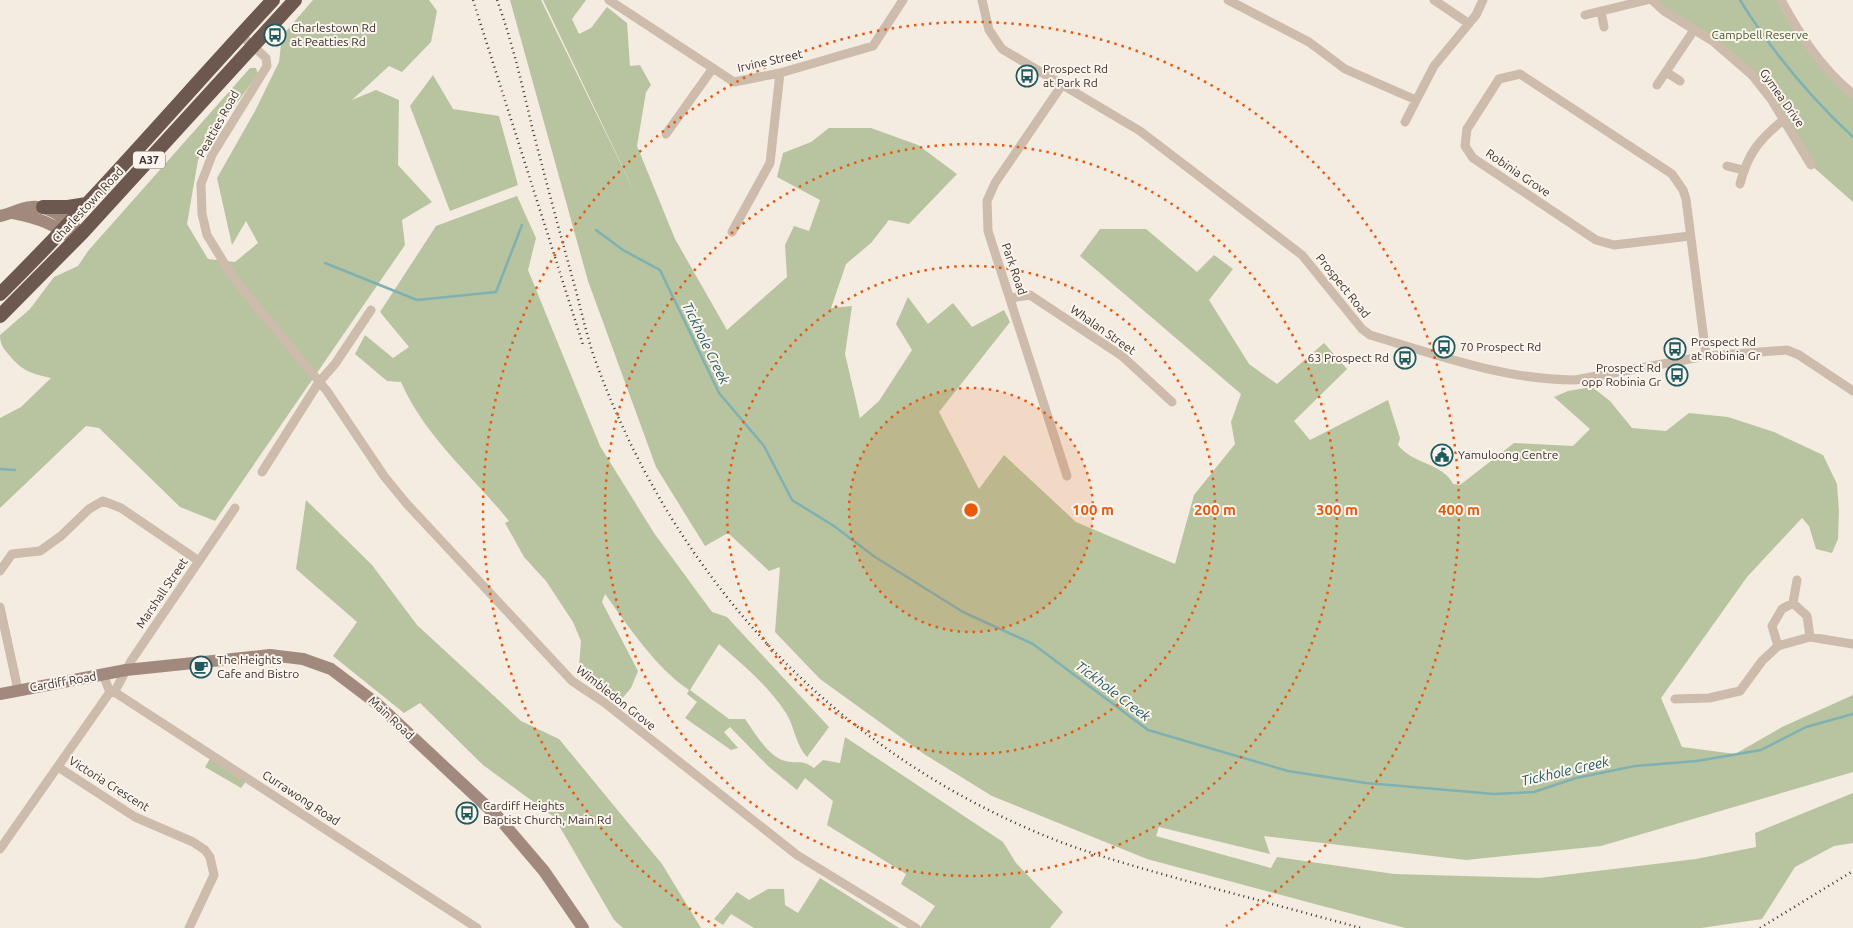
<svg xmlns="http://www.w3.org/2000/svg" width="1853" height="928" font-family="Ubuntu,sans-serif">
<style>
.green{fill:#b8c4a0}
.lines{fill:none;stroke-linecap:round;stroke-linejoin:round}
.stream{stroke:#7fb0b2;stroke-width:2.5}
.minor{stroke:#cdbbac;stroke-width:9}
.secondary{stroke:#a18a7d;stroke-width:12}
.trunk{stroke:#6c584f;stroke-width:14}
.rail{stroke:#3b302b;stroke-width:2.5;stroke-dasharray:1 4;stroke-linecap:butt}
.ring{fill:none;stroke:#e8590c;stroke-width:2.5;stroke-dasharray:2.5 5}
.labels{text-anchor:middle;stroke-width:4;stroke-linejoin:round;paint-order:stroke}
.shield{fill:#fbf5ee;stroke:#756b66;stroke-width:1}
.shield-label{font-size:11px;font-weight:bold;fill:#3b302b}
.poi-label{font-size:12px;fill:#3b302b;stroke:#fbf5ee;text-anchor:start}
.park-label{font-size:12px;fill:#4a5a2e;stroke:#fbf5ee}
.street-label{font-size:12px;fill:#3b302b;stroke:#fbf5ee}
.water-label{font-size:14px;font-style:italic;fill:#1f5a5e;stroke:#fbf5ee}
.centre{fill:#e8590c;stroke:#fbf5ee;stroke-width:2.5}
.ring-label{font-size:15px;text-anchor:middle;font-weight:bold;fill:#e8590c;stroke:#fbf5ee;stroke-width:4;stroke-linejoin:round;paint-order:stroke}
</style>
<rect width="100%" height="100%" fill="#f4ebe1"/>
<!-- green -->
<path class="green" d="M 313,0 L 429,0 L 437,11 L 431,42 L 402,72 L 389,66 L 352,100 L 376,90 L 399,100 L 398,165 L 432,202 L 402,220 L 405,245 L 215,521 L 180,507 L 99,428 L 86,426 L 0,508 L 0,418 L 21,407 L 51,378 C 33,374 22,371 10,356 C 4,349 0,345 0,335 L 30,309 L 54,277 L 78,266 L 88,251 L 250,68 L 256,68 L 258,74 L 210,140 L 198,160 L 187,224 L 208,259 L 235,262 L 258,243 L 246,221 L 232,245 L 217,178 L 255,111 L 279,62 L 282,36 Z
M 510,0 L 541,0 L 638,199 L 543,0 L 586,0 L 572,19 L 579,34 L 591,28 L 607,7 L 627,23 L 630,66 L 640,65 L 651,85 L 646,92 L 637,146 L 675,239 L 727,330 L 787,277 L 785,245 L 794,226 L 809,231 L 820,200 L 777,177 L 783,153 L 811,142 L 829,128 L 871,128 L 918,145 L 957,174 L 909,224 L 889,220 L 871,243 L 846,264 L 831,308 L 852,306 L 845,354 L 860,418 L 879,401 L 912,350 L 896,324 L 908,297 L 928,324 L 953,303 L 972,327 L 1004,310 L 1010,322 L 939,412 L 979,489 L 1004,455 L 1076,522 L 1175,564 L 1194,495 L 1235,444 L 1231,422 L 1241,394 L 1080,256 L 1100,229 L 1146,229 L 1197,272 L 1214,255 L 1233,269 L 1209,300 L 1249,364 L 1277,384 L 1324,343 L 1347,369 L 1294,421 L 1310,440 L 1388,400 L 1400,438 L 1398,445 C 1412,464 1443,463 1453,484 L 1460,485 L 1514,443 L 1573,446 L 1590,429 L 1554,397 L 1568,391 L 1592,387 L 1610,401 L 1632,428 L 1666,431 L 1689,413 L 1728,417 L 1774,432 L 1823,455 L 1837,484 L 1839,511 L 1838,539 L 1832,553 L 1816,549 L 1809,526 L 1802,518 L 1747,577 L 1661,698 L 1682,747 L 1735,754 L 1782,727 L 1853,695 L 1853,772 L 1601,846 L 1466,860 L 1264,836 L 1270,854 L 1159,827 L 1156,836 L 1271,868 L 1277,857 L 1394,874 L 1539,878 L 1696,859 L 1756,847 L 1755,833 L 1853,793 L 1853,843 L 1834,846 L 1795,867 L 1762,919 L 1701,928 L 1405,928 L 1147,859 L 992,796 L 924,754 L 820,679 L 775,632 L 780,567 L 769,571 L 728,533 L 705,546 L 656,467 L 588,281 Z
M 1652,0 L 1781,0 L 1801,36 L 1853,94 L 1853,202 L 1811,165 L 1752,75 Z
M 433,75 L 453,109 L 499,116 L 518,185 L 450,211 L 410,106 Z
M 517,196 L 536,238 L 528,270 L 600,446 L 654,533 L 712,612 L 727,617 L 829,727 L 807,757 C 795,744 795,727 786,713 C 768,685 743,665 719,644 L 690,690 L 729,719 L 745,719 C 754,732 769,757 785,761 C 799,764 801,759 814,768 L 823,760 L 840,763 L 845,737 L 1003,842 L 1016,863 L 1063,912 L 1050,928 L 920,928 L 935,906 L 901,884 L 906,874 L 827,825 L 833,801 L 805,778 L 797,790 L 768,766 L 730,727 L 724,732 L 738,748 L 731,750 L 685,718 L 697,702 L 687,694 L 689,690 C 655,667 629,627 605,594 L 602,602 L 638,671 L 631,688 L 620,701 L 579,666 L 581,641 L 573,622 L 546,581 L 524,557 L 505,523 L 509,521 C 472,475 425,437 401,382 L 387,381 L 355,354 L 365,335 L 393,358 L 409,347 L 380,312 L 436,226 Z
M 306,500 L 372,565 L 417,625 L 521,721 L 559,739 L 662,864 L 701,928 L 623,928 L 614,920 L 554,817 L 483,765 L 420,703 L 404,713 L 333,656 L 357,622 L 296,569 Z
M 211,757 L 247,780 L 241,788 L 205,767 Z
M 820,878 L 899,928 L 754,928 L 731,914 L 723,925 L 714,919 L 737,892 L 749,900 L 768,889 L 784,889 L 785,905 L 798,913 Z"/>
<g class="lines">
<!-- stream -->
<path class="stream" d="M 1740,0 C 1771,50 1810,97 1853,137
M 596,230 L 623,250 L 660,270 L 719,393 L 764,446 L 792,500 L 834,526 L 875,557 L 963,612 L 1033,644 L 1148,730 L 1288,771 L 1366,783 L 1494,794 L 1534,792 L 1576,778 L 1635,766 L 1697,761 L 1761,750 L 1806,727 L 1853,714
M 325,263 L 417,300 L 496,292 L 522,225
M 0,469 L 15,470"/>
<!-- minor -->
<path class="minor" d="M 609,0 L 734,82 L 780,73 L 873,46 L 903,0
M 982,0 L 989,30 L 1002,49 L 1140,131 L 1302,255 L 1362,329 L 1370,335 C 1437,355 1505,380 1575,380 L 1706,356 L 1787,350 L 1799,355 L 1853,391
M 1228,0 L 1309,42 L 1345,69 L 1416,100
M 1434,0 L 1468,23
M 1652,0 L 1664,11 L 1714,42 L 1752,75 L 1771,99 L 1811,165
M 1781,0 C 1800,35 1821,68 1853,94
M 1601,11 L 1604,27
M 1585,15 L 1647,0
M 241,35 L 266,58 L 267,66 L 212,155 L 201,184 L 202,214 L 207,235 L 234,279 L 327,391 L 384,476 L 406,503 L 572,681 L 605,703 L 797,855 L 916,928
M 1666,72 L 1680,81
M 1062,85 L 995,183 L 987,201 L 988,231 L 1067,476
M 1657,85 L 1694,30
M 1405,122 L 1434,66 L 1476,15 L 1483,0
M 666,134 L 713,68
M 1727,166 L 1743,170
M 1740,184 C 1748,153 1759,140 1783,120
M 732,232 L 770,163 L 780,73
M 1690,236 L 1614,245 L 1596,240 L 1473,158 L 1465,146 L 1467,129 L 1499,79 L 1520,74 L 1672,174 L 1683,190 L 1686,199 L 1706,356
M 1011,298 L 1030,295 L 1122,356 L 1172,402
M 262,472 L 319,382 L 335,364 L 371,310
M 0,571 L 12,554 L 40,551 L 61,536 L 89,509 L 103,501 L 121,508 L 199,561
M 1793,603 L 1797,580
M 0,607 L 18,690
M 1778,646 L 1772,626 L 1782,609 L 1793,603 L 1807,616 L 1810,637
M 103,675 L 110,692 L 116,693 L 477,928
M 1675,699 L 1709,698 L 1740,691 L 1762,661 L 1778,646 L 1810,637 L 1853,644
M 58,767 L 135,817 L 193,842 L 205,850 L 210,857 L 214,875 L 189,928
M 0,849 L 110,692 L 116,689 L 131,661 L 235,508"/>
<!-- secondary -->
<path class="secondary" d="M 13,213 C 39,218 55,224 75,241
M 0,216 C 10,214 21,208 31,207 C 50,204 68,222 82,234
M 0,694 L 126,670 L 270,655 L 303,659 L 331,669 L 376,703 L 498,817 L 544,871 L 583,928"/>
<!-- trunk -->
<path class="trunk" d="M 43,207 L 68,207 L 87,204
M 0,294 C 95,200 182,98 273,0
M 0,316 L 83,232 L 295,0"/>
<!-- rail -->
<path class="rail" d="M 473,0 L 583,345
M 497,0 C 512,41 522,84 532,127 C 546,181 560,234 575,287 C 581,310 586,332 593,354 C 670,570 824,742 1036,832 C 1087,854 1141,868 1194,883 C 1250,898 1306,913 1361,928
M 1760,928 L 1853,871"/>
</g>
<!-- distance rings -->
<circle cx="971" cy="510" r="122" fill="#e8590c" fill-opacity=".12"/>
<g class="ring">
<circle cx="971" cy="510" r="122"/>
<circle cx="971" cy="510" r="244"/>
<circle cx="971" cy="510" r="366"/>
<path d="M716 926A488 488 0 1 1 1226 926"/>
</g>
<!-- icons -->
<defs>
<g id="bus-ring" transform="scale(1.125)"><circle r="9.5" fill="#fbf5ee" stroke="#1f5a5e" stroke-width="1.5"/><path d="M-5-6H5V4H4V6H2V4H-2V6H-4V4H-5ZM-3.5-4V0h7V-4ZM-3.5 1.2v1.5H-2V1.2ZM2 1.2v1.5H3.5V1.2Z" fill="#1f5a5e"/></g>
<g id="civic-ring" transform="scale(1.125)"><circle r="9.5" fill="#fbf5ee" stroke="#1f5a5e" stroke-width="1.5"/><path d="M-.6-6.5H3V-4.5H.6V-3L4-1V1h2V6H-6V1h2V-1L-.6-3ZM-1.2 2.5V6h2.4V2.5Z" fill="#1f5a5e"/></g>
<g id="cafe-ring" transform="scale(1.125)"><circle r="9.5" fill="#fbf5ee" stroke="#1f5a5e" stroke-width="1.5"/><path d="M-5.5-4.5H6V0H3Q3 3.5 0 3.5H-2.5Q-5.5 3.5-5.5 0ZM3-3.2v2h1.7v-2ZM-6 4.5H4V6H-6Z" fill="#1f5a5e"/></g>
</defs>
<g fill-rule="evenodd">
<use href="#bus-ring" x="275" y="35"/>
<use href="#bus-ring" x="1027" y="76"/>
<use href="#bus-ring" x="1444" y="347"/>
<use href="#bus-ring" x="1675" y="349"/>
<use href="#bus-ring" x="1405" y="358"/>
<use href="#bus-ring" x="1677" y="375"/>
<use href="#civic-ring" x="1442" y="455"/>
<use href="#cafe-ring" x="201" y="667"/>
<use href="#bus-ring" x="467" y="813"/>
</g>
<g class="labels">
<!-- shield labels -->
<rect class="shield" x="133" y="151.5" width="32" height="17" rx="4"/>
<g class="shield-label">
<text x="149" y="164">A37</text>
</g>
<!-- poi labels -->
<g class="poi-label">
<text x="291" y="32">Charlestown Rd<tspan x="291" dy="14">at Peatties Rd</tspan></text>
<text x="1043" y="73">Prospect Rd<tspan x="1043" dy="14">at Park Rd</tspan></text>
<text x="1691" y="346">Prospect Rd<tspan x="1691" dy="14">at Robinia Gr</tspan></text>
<text x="1460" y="351">70 Prospect Rd</text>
<text x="1389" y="362" text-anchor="end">63 Prospect Rd</text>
<text x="1661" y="372" text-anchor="end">Prospect Rd<tspan x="1661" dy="14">opp Robinia Gr</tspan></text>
<text x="1458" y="459">Yamuloong Centre</text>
<text x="217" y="664">The Heights<tspan x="217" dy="14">Cafe and Bistro</tspan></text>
<text x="483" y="810">Cardiff Heights<tspan x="483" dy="14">Baptist Church, Main Rd</tspan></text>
</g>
<!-- park labels -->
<g class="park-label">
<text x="1760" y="39">Campbell Reserve</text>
</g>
<!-- street labels -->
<g class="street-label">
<text transform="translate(770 61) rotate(-13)" y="4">Irvine Street</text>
<text transform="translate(1782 98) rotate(55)" y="4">Gymea Drive</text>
<text transform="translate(218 124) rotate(-61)" y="4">Peatties Road</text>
<text transform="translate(1518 173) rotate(34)" y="4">Robinia Grove</text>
<text transform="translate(88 205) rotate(-47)" y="4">Charlestown Road</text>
<text transform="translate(1014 269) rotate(71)" y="4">Park Road</text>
<text transform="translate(1343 286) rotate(51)" y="4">Prospect Road</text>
<text transform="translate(1103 330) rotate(35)" y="4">Whalan Street</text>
<text transform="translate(162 593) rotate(-56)" y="4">Marshall Street</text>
<text transform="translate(63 682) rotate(-10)" y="4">Cardiff Road</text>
<text transform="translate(616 698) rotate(38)" y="4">Wimbledon Grove</text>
<text transform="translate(391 718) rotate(43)" y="4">Main Road</text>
<text transform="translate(109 784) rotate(32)" y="4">Victoria Crescent</text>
<text transform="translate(301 798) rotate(33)" y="4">Currawong Road</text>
</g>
<!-- water labels -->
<g class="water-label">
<text transform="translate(706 343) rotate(64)" y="5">Tickhole Creek</text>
<text transform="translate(1113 691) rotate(37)" y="5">Tickhole Creek</text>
<text transform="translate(1565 771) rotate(-13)" y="5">Tickhole Creek</text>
</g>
</g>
<circle cx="971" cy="510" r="8" class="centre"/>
<g class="ring-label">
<text x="1093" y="515">100 m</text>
<text x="1215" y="515">200 m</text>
<text x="1337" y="515">300 m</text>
<text x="1459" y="515">400 m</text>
</g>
</svg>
